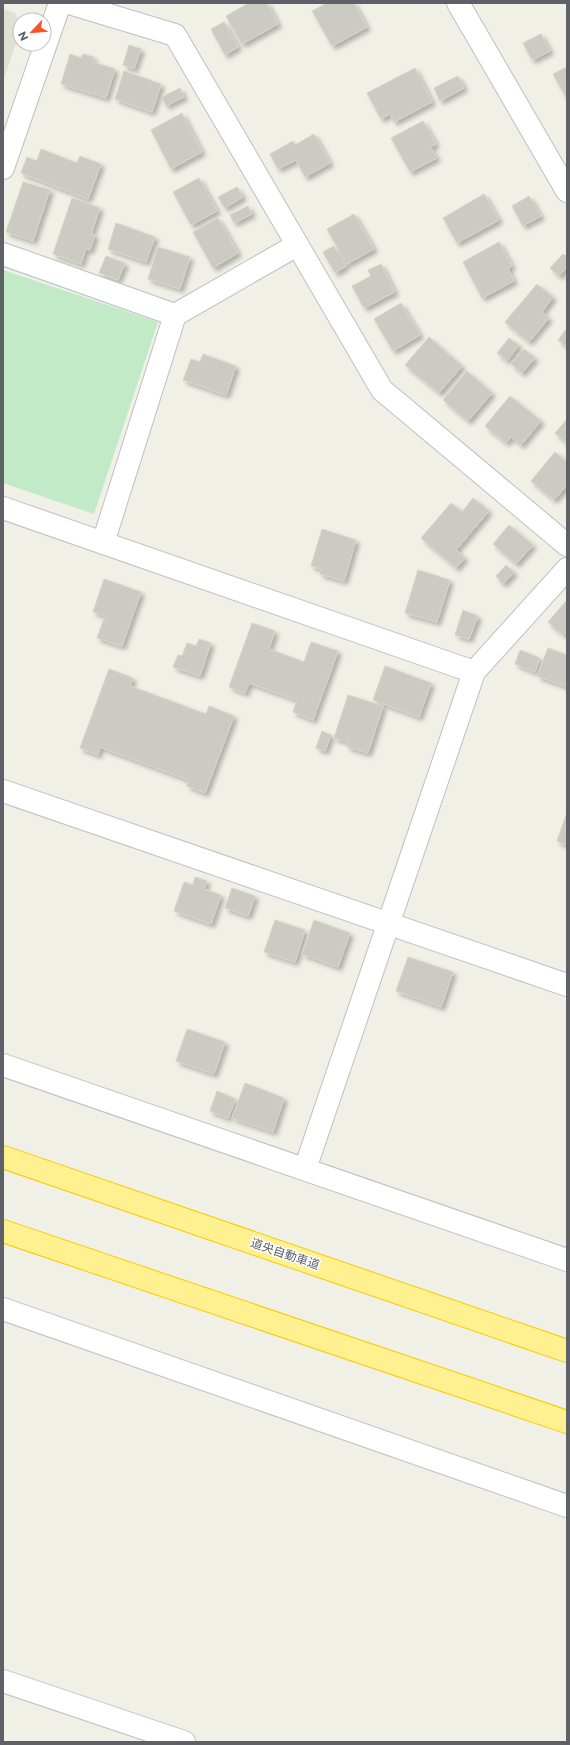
<svg xmlns="http://www.w3.org/2000/svg" width="570" height="1745" font-family="Montserrat,'Noto Sans JP',sans-serif">
<style>
.education{fill:#e1e0d5}
.green{fill:#c2eac7}
.building{fill:#cccbc3;stroke:#d7d3c4;filter:url(#shadow)}
.lines{fill:none;stroke-linecap:round;stroke-linejoin:round}
.minor-casing{stroke:#bebfc6;stroke-width:24}
.highway-casing{stroke:#f8ca00;stroke-width:24}
.minor{stroke:#fff;stroke-width:22}
.highway{stroke:#fff190;stroke-width:22}
.labels{text-anchor:middle;stroke-width:3;stroke-linejoin:round;paint-order:stroke}
.street-label{font-size:12px;fill:#5e6168;stroke:#fff}
</style>
<defs>
<filter id="shadow"><feDropShadow dx="3.5" dy="3.5" stdDeviation="2" flood-color="#0004"/></filter>
</defs>
<rect width="100%" height="100%" fill="#f1f0e7"/>
<!-- education -->
<path class="education" d="M 3,9 L 15,13 L 20,25 L 20,31 L 3,81 Z"/>
<!-- green -->
<path class="green" d="M 3,270 L 158,322 L 94,514 L 3,483 Z"/>
<!-- building -->
<path class="building" d="M 249,3 L 267,3 L 278,24 L 242,44 L 226,16 Z
M 327,3 L 354,3 L 367,27 L 332,46 L 312,11 Z
M 224,22 L 238,47 L 225,55 L 211,29 Z
M 541,34 L 550,51 L 532,60 L 523,43 Z
M 129,45 L 141,49 L 134,69 L 123,65 Z
M 70,54 L 81,58 L 83,54 L 94,57 L 93,62 L 115,69 L 106,98 L 61,84 Z
M 567,67 L 567,99 L 553,74 Z
M 415,68 L 432,102 L 394,122 L 390,114 L 381,119 L 367,93 Z
M 124,71 L 161,84 L 152,112 L 115,99 Z
M 458,76 L 464,88 L 440,101 L 434,88 Z
M 180,88 L 184,97 L 166,106 L 162,97 Z
M 182,113 L 202,152 L 171,169 L 151,130 Z
M 423,121 L 436,144 L 430,147 L 437,158 L 410,172 L 391,138 Z
M 314,134 L 330,163 L 305,177 L 296,160 L 278,169 L 270,154 L 293,141 L 295,145 Z
M 41,149 L 77,163 L 80,156 L 101,164 L 88,199 L 21,173 L 27,157 L 37,161 Z
M 199,178 L 217,211 L 191,225 L 173,192 Z
M 23,182 L 50,190 L 33,241 L 6,232 Z
M 237,187 L 243,197 L 225,208 L 218,197 Z
M 484,194 L 499,220 L 457,243 L 443,218 Z
M 529,196 L 541,216 L 523,226 L 512,206 Z
M 72,198 L 100,208 L 91,234 L 95,235 L 90,250 L 86,249 L 81,264 L 53,254 Z
M 248,206 L 252,214 L 234,223 L 230,215 Z
M 354,214 L 374,249 L 347,264 L 327,229 Z
M 218,218 L 238,253 L 213,268 L 193,232 Z
M 116,223 L 155,237 L 146,262 L 108,249 Z
M 499,242 L 512,266 L 508,269 L 514,281 L 482,298 L 463,262 Z
M 334,246 L 346,266 L 335,273 L 323,252 Z
M 158,247 L 190,257 L 180,289 L 148,279 Z
M 563,254 L 567,257 L 567,267 L 559,276 L 550,268 Z
M 106,256 L 125,263 L 118,280 L 99,273 Z
M 381,264 L 395,292 L 364,308 L 352,286 L 371,276 L 368,270 Z
M 537,284 L 553,297 L 542,312 L 549,318 L 529,342 L 505,322 Z
M 401,303 L 420,335 L 393,351 L 374,319 Z
M 567,328 L 567,347 L 558,340 Z
M 429,337 L 462,366 L 439,393 L 405,365 Z
M 509,338 L 519,345 L 507,361 L 497,353 Z
M 524,349 L 535,358 L 522,373 L 511,364 Z
M 203,354 L 236,366 L 226,395 L 183,380 L 191,359 L 200,362 Z
M 467,371 L 492,393 L 468,421 L 443,400 Z
M 510,396 L 541,421 L 521,445 L 511,437 L 506,443 L 485,426 Z
M 567,419 L 567,443 L 555,433 Z
M 555,452 L 567,462 L 567,485 L 554,500 L 531,481 Z
M 473,498 L 489,511 L 456,550 L 465,558 L 456,568 L 421,538 L 451,503 L 462,512 Z
M 509,525 L 533,545 L 516,564 L 493,544 Z
M 322,529 L 356,540 L 344,581 L 320,574 L 321,569 L 311,566 Z
M 506,565 L 514,573 L 503,584 L 496,576 Z
M 418,570 L 450,580 L 437,622 L 405,613 Z
M 104,579 L 141,592 L 122,646 L 97,638 L 105,616 L 93,612 Z
M 567,600 L 567,632 L 563,635 L 548,622 Z
M 463,610 L 478,616 L 469,639 L 455,635 Z
M 252,623 L 275,631 L 269,649 L 304,662 L 311,642 L 338,651 L 313,720 L 293,712 L 297,700 L 249,683 L 245,693 L 229,687 Z
M 199,639 L 211,643 L 200,676 L 173,667 L 178,655 L 182,656 L 187,643 L 196,646 Z
M 548,648 L 567,655 L 567,681 L 565,686 L 537,676 Z
M 520,650 L 540,658 L 535,672 L 515,664 Z
M 385,666 L 431,683 L 419,717 L 373,700 Z
M 109,669 L 133,678 L 130,686 L 206,714 L 209,706 L 234,716 L 205,793 L 187,786 L 189,780 L 100,747 L 98,755 L 80,748 Z
M 348,695 L 383,706 L 368,753 L 347,747 L 348,742 L 334,738 Z
M 322,731 L 331,735 L 325,751 L 316,748 Z
M 566,815 L 567,815 L 567,845 L 557,841 Z
M 195,877 L 207,881 L 204,889 L 221,895 L 211,924 L 174,911 L 184,882 L 193,885 Z
M 232,888 L 255,896 L 248,916 L 225,908 Z
M 275,920 L 305,930 L 295,962 L 264,952 Z
M 314,920 L 350,933 L 338,967 L 302,954 Z
M 408,957 L 453,972 L 441,1007 L 396,991 Z
M 187,1029 L 225,1042 L 214,1074 L 176,1061 Z
M 245,1083 L 284,1098 L 273,1132 L 232,1118 Z
M 217,1091 L 236,1099 L 228,1118 L 210,1111 Z"/>
<g class="lines">
<!-- minor casing -->
<g class="minor-casing">
<path id="minor" d="M 69,3 L 175,35 L 382,390 L 567,545
M 458,3 L 567,191
M 3,168 L 60,3
M 3,254 L 175,315 L 297,245
M 3,508 L 474,672
M 103,543 L 175,315
M 3,791 L 567,985
M 3,1065 L 567,1260
M 305,1169 L 474,672 L 567,569
M 3,1309 L 567,1506
M 3,1681 L 184,1742"/>
</g>
<!-- highway casing -->
<g class="highway-casing">
<path id="highway" d="M 3,1157 L 567,1351
M 3,1231 L 567,1422"/>
</g>
<!-- minor -->
<use href="#minor" class="minor"/>
<!-- highway -->
<use href="#highway" class="highway"/>
</g>
<g class="labels">
<!-- street labels -->
<g class="street-label">
<text transform="translate(285 1254) rotate(19)" y="4">道央自動車道</text>
</g>
</g>
<!-- border -->
<rect width="570" height="1745" fill="none" stroke="#5e6168" stroke-width="8"/>
<!-- north arrow -->
<g transform="translate(32 32) rotate(244)"><circle r="19" fill="#ffffff" stroke="#bfc0c3"/>
<path d="M0-3L7 15L0 10L-7 15Z" fill="#f65328"/>
<text y="-6" font-size="11" font-weight="bold" text-anchor="middle" fill="#5e6168">N</text>
</g>
</svg>
